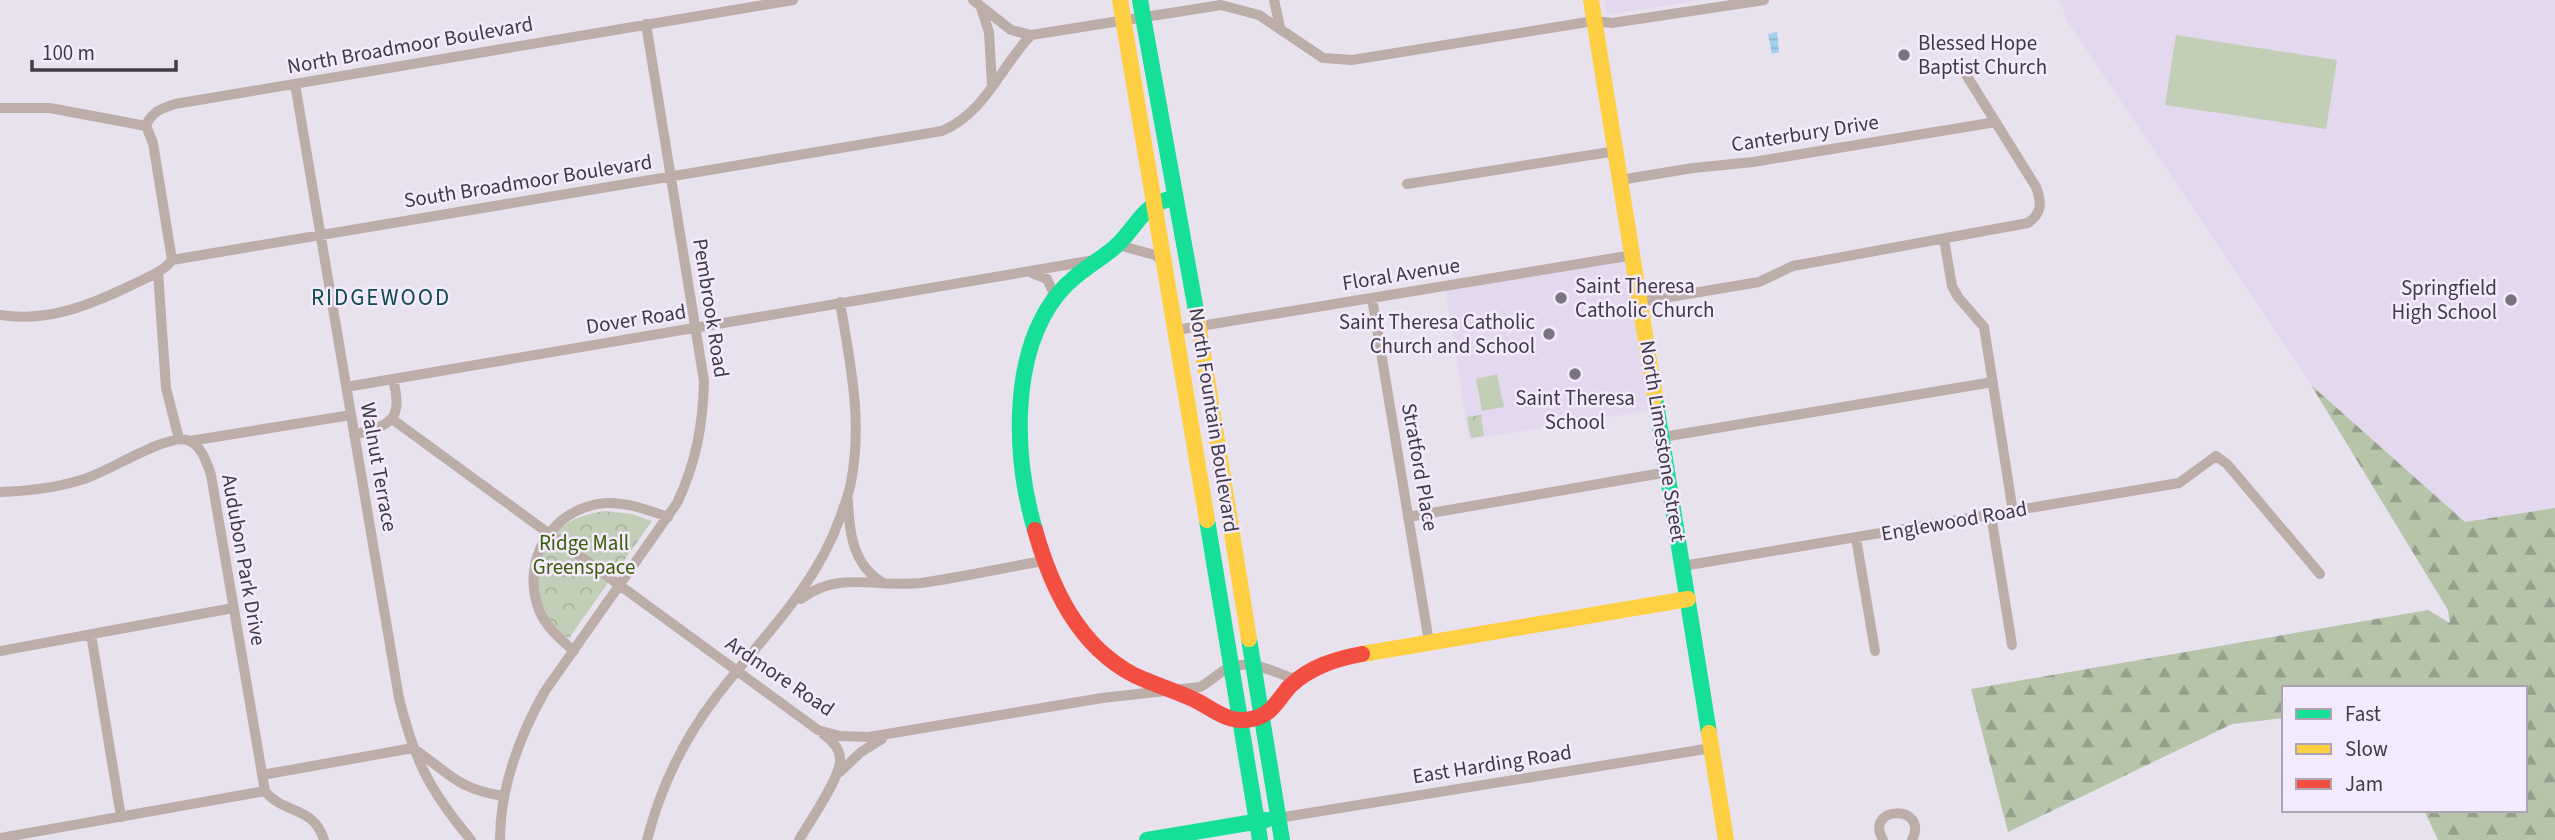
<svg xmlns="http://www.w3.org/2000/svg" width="2555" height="840" font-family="'Source Sans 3',sans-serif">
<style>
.built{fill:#e4d8ee}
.grass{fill:#c2cfb6}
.forest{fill:url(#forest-firs)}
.park{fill:url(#park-crowns)}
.water{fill:url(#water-rules)}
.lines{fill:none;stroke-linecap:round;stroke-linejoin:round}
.street{stroke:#bdada9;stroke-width:10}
.fast{stroke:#16e098;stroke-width:16}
.slow{stroke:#ffcf43;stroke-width:16}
.jam{stroke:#f24e42;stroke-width:16}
.poi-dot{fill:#7a747f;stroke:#f4eafd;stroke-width:2.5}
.labels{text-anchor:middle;stroke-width:5;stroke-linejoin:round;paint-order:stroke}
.poi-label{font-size:21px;fill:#3f3a43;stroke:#f4eafd;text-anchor:start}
.street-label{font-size:21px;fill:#3f3a43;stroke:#f4eafd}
.park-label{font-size:21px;fill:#3a5e04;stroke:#f4eafd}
.neighbourhood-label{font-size:23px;letter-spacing:2px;fill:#0e4d4a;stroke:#f4eafd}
</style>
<defs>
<pattern id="forest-firs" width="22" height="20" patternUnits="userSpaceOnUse" patternTransform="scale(1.75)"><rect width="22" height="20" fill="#b6c4aa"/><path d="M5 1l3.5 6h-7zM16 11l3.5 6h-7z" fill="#95a08c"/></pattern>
<pattern id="park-crowns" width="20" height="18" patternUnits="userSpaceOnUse" patternTransform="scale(1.75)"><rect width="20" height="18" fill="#c2cfb6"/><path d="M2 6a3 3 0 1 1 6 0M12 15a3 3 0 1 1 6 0" fill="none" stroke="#a8b29e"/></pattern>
<pattern id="water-rules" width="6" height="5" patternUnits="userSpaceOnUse" patternTransform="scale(1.75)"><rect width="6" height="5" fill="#a0d2ed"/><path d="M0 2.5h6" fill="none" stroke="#8bb5cc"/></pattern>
</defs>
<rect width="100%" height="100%" fill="#e8e1ee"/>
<!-- built -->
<path class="built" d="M 1604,0 L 1701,0 L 1607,15 Z
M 2059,0 L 2555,0 L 2555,508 L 2465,522 L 2311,385 L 2068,22 Z
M 1633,255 L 1658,409 L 1469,440 L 1445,286 Z"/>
<!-- grass -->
<path class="grass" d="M 2176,35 L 2337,60 L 2326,129 L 2165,105 Z
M 1497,374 L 1504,407 L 1482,411 L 1476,379 Z"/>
<!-- forest -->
<path class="forest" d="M 2311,385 L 2465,522 L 2555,508 L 2555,840 L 2438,840 L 2424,810 L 2525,810 L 2525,688 L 2284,688 L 2284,718 L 2232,724 L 2008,832 L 1971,689 L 2428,610 L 2450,623 L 2448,610 Z"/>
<!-- park -->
<path class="park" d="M 1481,415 L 1484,436 L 1471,438 L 1467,417 Z
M 604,511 L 632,514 L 652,521 L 569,638 C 531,620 528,555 559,529 C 572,518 588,514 604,511 Z"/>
<!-- water -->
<path class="water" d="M 1777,32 L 1779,52 L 1772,54 L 1768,34 Z"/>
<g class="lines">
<!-- street -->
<path class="street" d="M 973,0 L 1011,30 L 1031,35 L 1221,5 L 1259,15 L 1323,58 L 1352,60 L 1594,21 L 1612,23 L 1764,0
M 1274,0 L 1280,27
M 981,8 L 989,32 L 992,84
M 295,84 L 399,698 C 414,760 430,791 471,840
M 0,108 L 50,108 L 146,126
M 146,126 C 151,112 162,108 175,104 L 793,0
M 146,126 L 153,143 L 172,260
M 1620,180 L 1693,168 L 1753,162 L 1996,122
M 1407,184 L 1616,151
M 1944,239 L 1952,286 L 1958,297 L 1984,327 L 2013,512
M 1118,245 L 1155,255 L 1164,262
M 158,272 L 166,388 L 179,439
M 1032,273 L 1047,279 L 1053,292 L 1051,301
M 1372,298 L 1429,642
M 1640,302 L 1759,282 L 1793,266 L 2028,223 C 2042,213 2042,203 2036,187 L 1965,73
M 0,315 C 48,323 93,304 136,283 C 148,277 163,272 172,260 L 942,131 C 986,112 999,69 1031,35
M 1176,330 L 1633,255
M 346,387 L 1095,260
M 392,419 L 818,730 L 840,736 L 869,737 L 1102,698 L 1200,687 C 1210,682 1218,673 1228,668 C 1253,658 1274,673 1298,680
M 354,435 C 392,424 403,421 393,379
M 1663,437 L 1993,382
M 190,441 L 351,415
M 0,492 C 28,491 55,488 81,480 C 107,473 165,434 187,440 C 201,444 207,463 211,475 L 265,791 C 283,814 314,806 324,840
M 848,501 C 849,532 853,565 882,582
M 1991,515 L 2012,645
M 1408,517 L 1668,472
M 1856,538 L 1875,651
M 1683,566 L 2179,483 L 2216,456 L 2227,464 L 2320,574
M 801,599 C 838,570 878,588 921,583 C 962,577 1003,568 1043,561
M 91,634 L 121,817
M 0,651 L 233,608
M 574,651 C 560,639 546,627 539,610 C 520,560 552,508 605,503 C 627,502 648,510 668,517
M 840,772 L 861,752 L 882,739
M 262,775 L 413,748 C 448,772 458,790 504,796
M 1278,818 L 1712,748
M 0,838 L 265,791
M 500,840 C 500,787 519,737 545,691 L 677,503 C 696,463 703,425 704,381 L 646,24
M 647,840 C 660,789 684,739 716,697 C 762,637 814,590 840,518 C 844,506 849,494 851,482 C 863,421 850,362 840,302
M 799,840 C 809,823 840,778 840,761 C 841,749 833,741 823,734
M 1883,840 C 1863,805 1930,804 1912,840"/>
<!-- fast -->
<path class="fast" d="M 1140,0 L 1197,316
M 1655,397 L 1709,733
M 1207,520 L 1260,840
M 1035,530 C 1014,459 1009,355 1058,294 C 1074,274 1096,263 1115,247 C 1138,227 1141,203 1175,198
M 1249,639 L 1282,840
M 1147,840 L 1266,820"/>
<!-- slow -->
<path class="slow" d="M 1120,0 L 1207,520
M 1591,0 L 1655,397
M 1197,316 L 1249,639
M 1362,654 L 1688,599
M 1709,733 L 1726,840"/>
<!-- jam -->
<path class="jam" d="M 1035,530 C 1051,587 1078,646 1134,675 C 1153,684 1173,690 1193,699 C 1216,710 1229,726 1256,718 C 1273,713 1279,698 1290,686 C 1310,667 1335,659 1362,654"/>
</g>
<!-- markers -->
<g class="poi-dot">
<circle cx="1904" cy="55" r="7"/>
<circle cx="1561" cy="298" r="7"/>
<circle cx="2511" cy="300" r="7"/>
<circle cx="1549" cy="334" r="7"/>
<circle cx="1575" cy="374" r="7"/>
</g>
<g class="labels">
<!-- poi labels -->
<g class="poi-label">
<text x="1918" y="50">Blessed Hope<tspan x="1918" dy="24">Baptist Church</tspan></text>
<text x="1575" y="293">Saint Theresa<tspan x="1575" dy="24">Catholic Church</tspan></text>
<text x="2497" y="295" text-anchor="end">Springfield<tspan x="2497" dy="24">High School</tspan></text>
<text x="1535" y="329" text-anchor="end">Saint Theresa Catholic<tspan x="1535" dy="24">Church and School</tspan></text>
<text x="1575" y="405" text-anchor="middle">Saint Theresa<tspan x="1575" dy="24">School</tspan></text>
</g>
<!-- street labels -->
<g class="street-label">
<text transform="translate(410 45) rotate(-10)" y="7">North Broadmoor Boulevard</text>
<text transform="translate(1805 133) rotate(-9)" y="7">Canterbury Drive</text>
<text transform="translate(528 181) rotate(-9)" y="7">South Broadmoor Boulevard</text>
<text transform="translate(1401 274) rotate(-9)" y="7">Floral Avenue</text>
<text transform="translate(711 308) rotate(81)" y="7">Pembrook Road</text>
<text transform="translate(636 319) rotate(-9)" y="7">Dover Road</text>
<text transform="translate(1214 420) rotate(81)" y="7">North Fountain Boulevard</text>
<text transform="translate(1663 441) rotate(81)" y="7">North Limestone Street</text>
<text transform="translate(379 467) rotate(80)" y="7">Walnut Terrace</text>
<text transform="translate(1420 467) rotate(80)" y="7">Stratford Place</text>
<text transform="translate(1954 521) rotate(-10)" y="7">Englewood Road</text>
<text transform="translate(244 560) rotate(80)" y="7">Audubon Park Drive</text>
<text transform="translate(780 676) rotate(34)" y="7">Ardmore Road</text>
<text transform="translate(1492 764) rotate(-9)" y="7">East Harding Road</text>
</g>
<!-- park labels -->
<g class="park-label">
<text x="584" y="550">Ridge Mall<tspan x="584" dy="24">Greenspace</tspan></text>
</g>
<!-- neighbourhood labels -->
<g class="neighbourhood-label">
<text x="381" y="305">RIDGEWOOD</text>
</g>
</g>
<!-- legend -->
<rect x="2282" y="686" width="245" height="126" fill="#f4eafd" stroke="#aca4b3" stroke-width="2"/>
<rect x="2296" y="709" width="35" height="10" fill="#16e098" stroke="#aca4b3" stroke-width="2"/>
<text x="2345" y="721" font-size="21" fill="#3f3a43">Fast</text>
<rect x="2296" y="744" width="35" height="10" fill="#ffcf43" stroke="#aca4b3" stroke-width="2"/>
<text x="2345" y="756" font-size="21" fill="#3f3a43">Slow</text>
<rect x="2296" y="779" width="35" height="10" fill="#f24e42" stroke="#aca4b3" stroke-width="2"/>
<text x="2345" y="791" font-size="21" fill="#3f3a43">Jam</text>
<!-- scale -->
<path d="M32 60v10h144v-10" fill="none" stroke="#3f3a43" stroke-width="3.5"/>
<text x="42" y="60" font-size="21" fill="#3f3a43" stroke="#f4eafd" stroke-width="5" paint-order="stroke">100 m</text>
</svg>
